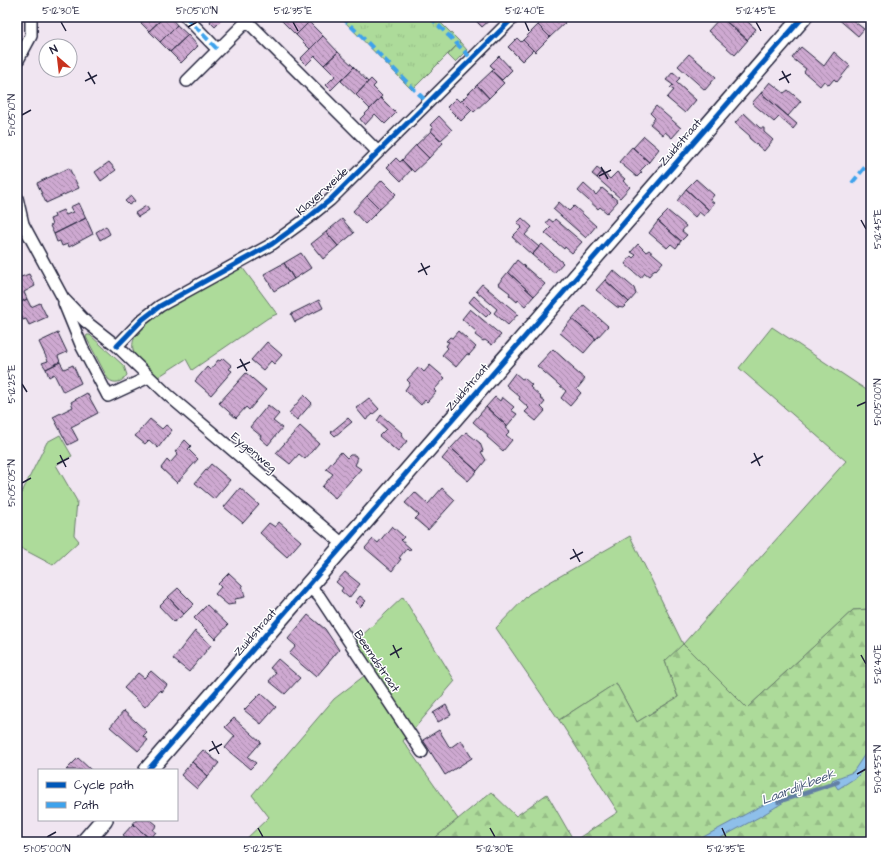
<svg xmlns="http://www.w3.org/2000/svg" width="888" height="859" font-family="'Architects Daughter',sans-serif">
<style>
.grass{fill:#addb9a;stroke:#687e6a}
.forest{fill:url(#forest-firs);stroke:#687e6a}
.park{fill:url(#park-tufts);stroke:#687e6a}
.water{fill:#8ebfea;stroke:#6380a4}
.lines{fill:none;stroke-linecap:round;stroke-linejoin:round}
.stream{stroke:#6380a4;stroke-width:4}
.building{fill:url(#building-back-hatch);stroke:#22223b}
.street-casing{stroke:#22223b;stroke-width:14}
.primary-casing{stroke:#22223b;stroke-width:20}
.street{stroke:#fff;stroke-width:11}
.primary{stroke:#fff;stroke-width:17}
.quiet{stroke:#3ea2ec;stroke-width:4;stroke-dasharray:8 4;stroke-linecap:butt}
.cycleway-casing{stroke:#fff;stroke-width:8}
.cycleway{stroke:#0057b8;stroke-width:5}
.ticks{fill:none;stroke:#22223b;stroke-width:1.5}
.labels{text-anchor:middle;stroke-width:3;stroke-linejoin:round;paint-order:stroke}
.street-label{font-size:12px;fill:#22223b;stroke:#fff}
.water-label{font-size:13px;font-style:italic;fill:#485978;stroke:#fff}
.neatline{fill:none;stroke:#22223b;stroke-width:1.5}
.ticks-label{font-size:10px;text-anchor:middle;fill:#22223b}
</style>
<defs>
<pattern id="forest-firs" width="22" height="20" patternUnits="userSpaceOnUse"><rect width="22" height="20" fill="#addb9a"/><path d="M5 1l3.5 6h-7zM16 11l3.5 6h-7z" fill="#95bc86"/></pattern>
<pattern id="park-tufts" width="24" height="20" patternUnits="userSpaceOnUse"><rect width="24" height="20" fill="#addb9a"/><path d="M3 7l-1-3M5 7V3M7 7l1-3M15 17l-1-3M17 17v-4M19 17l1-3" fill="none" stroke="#95bc86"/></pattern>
<pattern id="building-back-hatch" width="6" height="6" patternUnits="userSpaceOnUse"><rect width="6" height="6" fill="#cea9d1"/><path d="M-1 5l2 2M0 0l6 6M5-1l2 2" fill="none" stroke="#a789ab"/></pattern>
</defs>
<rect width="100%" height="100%" fill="#f0e5f1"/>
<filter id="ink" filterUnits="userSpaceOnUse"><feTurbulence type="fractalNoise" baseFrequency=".025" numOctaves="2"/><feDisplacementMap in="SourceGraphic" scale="8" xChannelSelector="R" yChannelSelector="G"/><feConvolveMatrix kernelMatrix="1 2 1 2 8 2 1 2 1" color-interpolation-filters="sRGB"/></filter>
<g filter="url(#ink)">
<!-- grass -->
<path class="grass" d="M 460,42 L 467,50 L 455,62 L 448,55 Z
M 242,267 L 277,314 L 268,318 L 192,370 L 186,359 L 158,377 C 151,371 135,359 133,350 C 132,345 133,340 136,335 C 152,310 214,282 242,267 Z
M 772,327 L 871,393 L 871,609 L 853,610 L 747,708 L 665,661 L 678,697 L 637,722 L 616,683 L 559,720 L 496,628 L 529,594 L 630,536 L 683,644 L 846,461 L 739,368 Z
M 87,335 L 90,335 L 124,366 L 127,375 C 122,382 115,385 108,379 L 86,337 Z
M 60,435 L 72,456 L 56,465 L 77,501 L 74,535 L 79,541 L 53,565 L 17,546 L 17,502 L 47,442 Z
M 403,597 L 455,681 L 413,730 L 354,643 Z
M 364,676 L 407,736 L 403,741 L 458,819 L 430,842 L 243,842 L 269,817 L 252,795 L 334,699 Z"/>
<!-- forest -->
<path class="forest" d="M 871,609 L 871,842 L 430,842 L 491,792 L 516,816 L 547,794 L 574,841 L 618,812 L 559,720 L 616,683 L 637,722 L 678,697 L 665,661 L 683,644 L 747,708 L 853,610 Z"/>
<!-- park -->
<path class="park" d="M 340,17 L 435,17 L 460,42 L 412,90 Z"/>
<!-- water -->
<path class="water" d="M 871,745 L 871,758 L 868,762 L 858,776 L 838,789 L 832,780 L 853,772 Z
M 778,798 L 784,802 L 761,816 L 713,842 L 694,842 L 757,808 Z"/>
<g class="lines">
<!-- stream -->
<path class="stream" d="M 778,802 L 838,782"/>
</g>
<!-- building -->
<path class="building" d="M 143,17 L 164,17 L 149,31 L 139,21 Z
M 164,17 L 170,17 L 177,25 L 160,42 L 149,31 Z
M 209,17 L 225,17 L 215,27 L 210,22 L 211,20 Z
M 284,17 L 304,17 L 309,22 L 296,35 L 281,20 Z
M 472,17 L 493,17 L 482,27 Z
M 546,17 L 559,17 L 565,23 L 550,37 L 538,25 Z
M 721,17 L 748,40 L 735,55 L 708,31 Z
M 725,17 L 742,17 L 756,29 L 747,40 L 723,19 Z
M 836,17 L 853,17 L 851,19 L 864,29 L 858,36 Z
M 309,22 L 323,36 L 310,49 L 296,35 Z
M 177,25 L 188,35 L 170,52 L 160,42 Z
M 538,25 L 550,37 L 535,52 L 523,40 Z
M 188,35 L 198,46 L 181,63 L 170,52 Z
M 323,36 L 338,52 L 324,65 L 315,56 L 306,65 L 300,59 Z
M 517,38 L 521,42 L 523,40 L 533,50 L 522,61 L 508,47 Z
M 801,47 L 824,66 L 834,52 L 850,66 L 837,82 L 834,79 L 829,85 L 824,81 L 820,86 L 804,72 L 806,69 L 792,58 Z
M 338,52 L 354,67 L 331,90 L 326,85 L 335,76 L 324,65 Z
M 689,54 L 716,77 L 705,90 L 678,66 Z
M 499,56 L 512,70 L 502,80 L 492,71 L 494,69 L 490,65 Z
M 354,67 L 368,82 L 356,95 L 341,81 Z
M 492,71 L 504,83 L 489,98 L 477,85 Z
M 673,72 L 680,78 L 676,82 L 696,100 L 685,113 L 667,98 L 674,90 L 670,88 L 673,85 L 666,80 Z
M 371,79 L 376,84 L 373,87 L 382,96 L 370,109 L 356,95 Z
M 770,82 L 784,93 L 788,90 L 801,101 L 788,116 L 761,93 Z
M 477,85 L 489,98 L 474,112 L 462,100 Z
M 761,93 L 797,124 L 793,129 L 779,117 L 774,122 L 752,103 Z
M 381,98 L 396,113 L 385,124 L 375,114 L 365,125 L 360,119 Z
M 456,98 L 460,102 L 462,100 L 472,110 L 461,121 L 447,107 Z
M 656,106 L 681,128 L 672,138 L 665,132 L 663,135 L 650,124 L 655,118 L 650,113 Z
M 744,113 L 760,128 L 764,128 L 764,132 L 773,140 L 764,151 L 749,138 L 750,136 L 735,123 Z
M 439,116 L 452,130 L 441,140 L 431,131 L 433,128 L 430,125 Z
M 431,131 L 443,143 L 429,158 L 416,145 Z
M 644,136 L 659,149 L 649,162 L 633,148 Z
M 416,145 L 429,158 L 414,172 L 402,160 Z
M 632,147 L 649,162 L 640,171 L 642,172 L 637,177 L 619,162 Z
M 396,158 L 400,162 L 402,160 L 411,170 L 401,181 L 387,167 Z
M 109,162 L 116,170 L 101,181 L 95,172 Z
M 69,168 L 79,188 L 46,203 L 37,183 Z
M 597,168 L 602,172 L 597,178 L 592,174 Z
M 602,172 L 610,179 L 617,172 L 625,179 L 623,181 L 630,187 L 620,198 L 597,178 Z
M 696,179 L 714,195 L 710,200 L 714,203 L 709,210 L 686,189 Z
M 382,180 L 396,194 L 380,209 L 367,196 Z
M 584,184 L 596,195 L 602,188 L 618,201 L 607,213 L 600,207 L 598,209 L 578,191 Z
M 686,189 L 709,210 L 704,216 L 699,212 L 695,217 L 677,201 Z
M 131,196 L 135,201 L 129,205 L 125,201 Z
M 367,196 L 380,209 L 365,224 L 353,211 Z
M 559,202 L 569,211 L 574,206 L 596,226 L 586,238 L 553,209 Z
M 79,203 L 86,218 L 54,234 L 50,226 L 52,225 L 50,219 L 55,217 L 54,214 L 63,210 L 66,215 L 73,212 L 70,207 Z
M 146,206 L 149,210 L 138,217 L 135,213 Z
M 668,211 L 686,226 L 682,231 L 687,235 L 681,241 L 658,221 Z
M 86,218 L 93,234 L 69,247 L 68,244 L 62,246 L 60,241 L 57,242 L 54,234 Z
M 522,218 L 532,227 L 525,235 L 539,247 L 532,255 L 512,237 L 522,227 L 517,223 Z
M 342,219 L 354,233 L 338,246 L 326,232 Z
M 549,219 L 553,222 L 555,219 L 582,242 L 572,253 L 565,247 L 564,249 L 545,233 L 551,227 L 546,223 Z
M 658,221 L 681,241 L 676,248 L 671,244 L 667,248 L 649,233 Z
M 106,226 L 110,234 L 100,240 L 96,232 Z
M 326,232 L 338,246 L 323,259 L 311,244 Z
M 542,244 L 563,263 L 554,273 L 532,255 Z
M 638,244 L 646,252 L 649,250 L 663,262 L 656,270 L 655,269 L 649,276 L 645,273 L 641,278 L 625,264 L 631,256 L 633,258 L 636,255 L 631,252 Z
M 301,253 L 311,268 L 294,279 L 284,263 Z
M 517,260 L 545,284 L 534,296 L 508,272 Z
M 284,263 L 294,279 L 274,291 L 264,274 Z
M 613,270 L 634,288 L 636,294 L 629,302 L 605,280 Z
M 508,272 L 534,296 L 525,306 L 518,300 L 517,302 L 509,295 L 510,293 L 498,284 Z
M 29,274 L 35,286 L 24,292 L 27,299 L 17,304 L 17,277 L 20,276 L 21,277 Z
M 605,280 L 629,302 L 623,308 L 617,307 L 596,290 Z
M 482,284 L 518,314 L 508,325 L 494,313 L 497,309 L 476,291 Z
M 474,296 L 491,312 L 486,317 L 469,302 Z
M 27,299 L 31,307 L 40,303 L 47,317 L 29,325 L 26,319 L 23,320 L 17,307 L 17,304 Z
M 319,300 L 323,308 L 295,322 L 291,314 Z
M 584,305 L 608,326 L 596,339 L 572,319 Z
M 470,309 L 501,335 L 492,345 L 485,340 L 483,341 L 475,335 L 477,332 L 462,319 Z
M 572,319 L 596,339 L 584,353 L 560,333 Z
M 458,331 L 476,347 L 469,355 L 467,354 L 456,367 L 442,355 L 448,348 L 446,346 L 449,342 L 446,341 L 450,337 L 452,338 Z
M 58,333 L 67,352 L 58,356 L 60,362 L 46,369 L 42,363 L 48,361 L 39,342 Z
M 267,342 L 282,355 L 274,364 L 271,361 L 263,370 L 251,360 Z
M 553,349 L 574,368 L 573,369 L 585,379 L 577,389 L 581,393 L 570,406 L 561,398 L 566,391 L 537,366 Z
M 223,358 L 232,366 L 229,369 L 232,371 L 211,395 L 195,381 L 207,367 L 210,370 L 218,360 L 220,361 Z
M 60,362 L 64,369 L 73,365 L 81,383 L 63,392 L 54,374 L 49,377 L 46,369 Z
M 430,365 L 445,378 L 434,390 L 436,392 L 427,402 L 425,400 L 421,405 L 405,390 L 410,383 L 407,380 L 419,367 L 424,372 Z
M 246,373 L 266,390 L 249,410 L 246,407 L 236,418 L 219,403 Z
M 515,373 L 522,379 L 524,378 L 532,385 L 530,387 L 541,397 L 540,398 L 545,402 L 541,407 L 545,411 L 536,421 L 525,412 L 529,408 L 519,399 L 520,397 L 506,385 Z
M 87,393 L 98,413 L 71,427 L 78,440 L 68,445 L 53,417 L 73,407 L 71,402 Z
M 304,395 L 312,403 L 297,420 L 289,413 Z
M 495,397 L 500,401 L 502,397 L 514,407 L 511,410 L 517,414 L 507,426 L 486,407 Z
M 369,398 L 379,409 L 366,420 L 356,408 Z
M 268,405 L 279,414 L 273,421 L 282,428 L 268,445 L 260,438 L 261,436 L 250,427 Z
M 486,407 L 507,426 L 506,428 L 510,431 L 506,435 L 512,440 L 503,451 L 487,437 L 488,435 L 473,422 Z
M 381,415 L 402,433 L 401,436 L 407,441 L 398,452 L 379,436 L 386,429 L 377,421 Z
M 348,418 L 352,422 L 335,436 L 331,432 Z
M 150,419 L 162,429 L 166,425 L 172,430 L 158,448 L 149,440 L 145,444 L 135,436 Z
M 300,426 L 319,443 L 305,459 L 299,454 L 290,464 L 276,453 Z
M 466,432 L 480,443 L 483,451 L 481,452 L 486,460 L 477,471 L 451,448 Z
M 185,440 L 191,446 L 188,449 L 198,459 L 177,483 L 161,468 L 167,460 L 170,463 L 178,454 L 175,452 Z
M 451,448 L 477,471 L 468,481 L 442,459 Z
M 341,452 L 347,458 L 350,455 L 355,455 L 357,458 L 357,461 L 355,465 L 361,469 L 335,498 L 322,487 L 333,474 L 326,469 Z
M 211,464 L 230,480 L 214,499 L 195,483 Z
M 240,488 L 259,505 L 243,523 L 224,507 Z
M 442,488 L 455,500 L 428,530 L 415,519 L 419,515 L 405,503 L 415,492 L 428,504 Z
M 279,522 L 301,541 L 287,557 L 260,533 L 269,523 L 275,527 Z
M 392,526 L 404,537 L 401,540 L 411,549 L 409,550 L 407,548 L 399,558 L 401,559 L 392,571 L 365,548 L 373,539 L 378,543 Z
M 345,572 L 360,584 L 349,598 L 341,591 L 343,588 L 336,582 Z
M 229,573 L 242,585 L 245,597 L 235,599 L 234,604 L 228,605 L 215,594 L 221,587 L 218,584 Z
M 178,588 L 194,604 L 184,614 L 168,597 Z
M 360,596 L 366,601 L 360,607 L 355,602 Z
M 168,597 L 184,614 L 174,622 L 159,606 Z
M 207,605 L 228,625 L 215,639 L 194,618 Z
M 308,615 L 325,629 L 339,650 L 316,677 L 289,654 L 296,646 L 288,639 Z
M 195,631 L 211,645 L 189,672 L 173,659 Z
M 278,659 L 300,678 L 285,694 L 269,681 L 276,673 L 270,668 Z
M 151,671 L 167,685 L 162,692 L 160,690 L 145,707 L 124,688 L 138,673 L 144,678 Z
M 261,693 L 276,707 L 261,724 L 244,710 Z
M 446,705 L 451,715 L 438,722 L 433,713 Z
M 124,711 L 147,732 L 143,736 L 148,740 L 138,751 L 110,727 Z
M 234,718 L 261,742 L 248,757 L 256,763 L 250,769 L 225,748 L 235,736 L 225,727 Z
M 439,730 L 450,748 L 461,740 L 472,758 L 445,775 L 423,740 Z
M 203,750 L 219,763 L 208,776 L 192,762 Z
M 78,758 L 91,770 L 66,770 Z
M 192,762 L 208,776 L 197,789 L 181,775 Z
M 136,820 L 151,820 L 157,825 L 153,830 L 156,832 L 150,839 L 133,824 Z
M 133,824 L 150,839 L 147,842 L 132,842 L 123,835 Z"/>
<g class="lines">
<!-- street casing -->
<g class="street-casing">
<path id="street" d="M 186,17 L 218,50
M 247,21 L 378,152
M 17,62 L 31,36 L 31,17
M 187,81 L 251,17
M 17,198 L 23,224 L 63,298 L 85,321 L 117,346 L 168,395 L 344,545
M 64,303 L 82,347 L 108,396 L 149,377
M 117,346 L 143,319 L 160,306 L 272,244 L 309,217 L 330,200 L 514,17
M 308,586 L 319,596 L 422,752"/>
</g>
<!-- primary casing -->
<g class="primary-casing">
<path id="primary" d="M 148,770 L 803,17
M 85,842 L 104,820"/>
</g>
<!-- street -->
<use href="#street" class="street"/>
<!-- primary -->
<use href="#primary" class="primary"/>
<!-- quiet -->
<path class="quiet" d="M 186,17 L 218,50
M 342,17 L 428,103
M 430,17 L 472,59
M 852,183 L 871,160"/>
<!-- cycleway casing -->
<g class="cycleway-casing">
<path id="cycleway" d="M 117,346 L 143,319 L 160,306 L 272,244 L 309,217 L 330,200 L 514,17
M 148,770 L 803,17"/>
</g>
<!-- cycleway -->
<use href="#cycleway" class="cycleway"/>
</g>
</g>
<!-- ticks -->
<path class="ticks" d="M 61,22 L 66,31M 293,22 L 298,31M 525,22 L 529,31M 756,22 L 761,31M 188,27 L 197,22M 782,71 L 789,83M 88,72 L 95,84M 779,80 L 791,74M 85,81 L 97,75M 22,115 L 31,110M 601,167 L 608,179M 599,176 L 611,170M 861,220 L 866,229M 421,263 L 427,275M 418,272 L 430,266M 240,359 L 247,371M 237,368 L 250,362M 22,384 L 27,392M 857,406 L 866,402M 754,453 L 760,466M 60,455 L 66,467M 751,463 L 763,456M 57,464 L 69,458M 22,483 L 31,478M 573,549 L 580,562M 570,559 L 583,552M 393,645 L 399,658M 390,655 L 402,648M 861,655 L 866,664M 212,741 L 219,754M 209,751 L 222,744M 857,774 L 866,769M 258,828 L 263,837M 490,828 L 495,837M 722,828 L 726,837M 47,837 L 56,832"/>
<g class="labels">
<!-- street labels -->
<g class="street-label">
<text transform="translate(680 142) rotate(-49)" y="4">Zuidstraat</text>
<text transform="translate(322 191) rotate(-42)" y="4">Klaverweide</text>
<text transform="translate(467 387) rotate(-49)" y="4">Zuidstraat</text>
<text transform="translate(254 452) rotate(40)" y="4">Eygenweg</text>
<text transform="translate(255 632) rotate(-49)" y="4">Zuidstraat</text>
<text transform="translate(377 661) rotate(56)" y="4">Beemdstraat</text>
</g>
<!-- water labels -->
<g class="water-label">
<text transform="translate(798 786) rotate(-21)" y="5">Laardijkbeek</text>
</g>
</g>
<!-- margin -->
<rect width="888" height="859" fill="none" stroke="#fff" stroke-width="44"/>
<!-- legend -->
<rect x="38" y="769" width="140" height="52" fill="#ffffff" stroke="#a7a7b1"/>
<rect x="46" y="782" width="20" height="6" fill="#0057b8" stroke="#a7a7b1"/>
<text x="74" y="789" font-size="12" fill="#22223b">Cycle path</text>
<rect x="46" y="802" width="20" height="6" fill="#3ea2ec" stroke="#a7a7b1"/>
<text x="74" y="809" font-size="12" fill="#22223b">Path</text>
<!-- north arrow -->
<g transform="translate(58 58) rotate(332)"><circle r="19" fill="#ffffff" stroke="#a7a7b1"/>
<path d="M0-3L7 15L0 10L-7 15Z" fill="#c8321e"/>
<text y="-6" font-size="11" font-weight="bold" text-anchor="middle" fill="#22223b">N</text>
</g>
<rect x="22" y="22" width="844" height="815" class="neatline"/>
<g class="ticks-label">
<text x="61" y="14">5°12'30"E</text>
<text x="197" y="14">51°05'10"N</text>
<text x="293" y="14">5°12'35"E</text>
<text x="525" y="14">5°12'40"E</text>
<text x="756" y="14">5°12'45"E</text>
<text transform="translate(11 115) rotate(-90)" y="4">51°05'10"N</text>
<text transform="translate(877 229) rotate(-90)" y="4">5°12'45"E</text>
<text transform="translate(11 384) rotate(-90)" y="4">5°12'25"E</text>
<text transform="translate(877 402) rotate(-90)" y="4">51°05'00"N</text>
<text transform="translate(11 483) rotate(-90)" y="4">51°05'05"N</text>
<text transform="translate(877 664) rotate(-90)" y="4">5°12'40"E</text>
<text transform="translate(877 769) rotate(-90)" y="4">51°04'55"N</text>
<text x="47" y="852">51°05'00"N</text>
<text x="263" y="852">5°12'25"E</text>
<text x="495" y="852">5°12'30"E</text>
<text x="726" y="852">5°12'35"E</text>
</g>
</svg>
